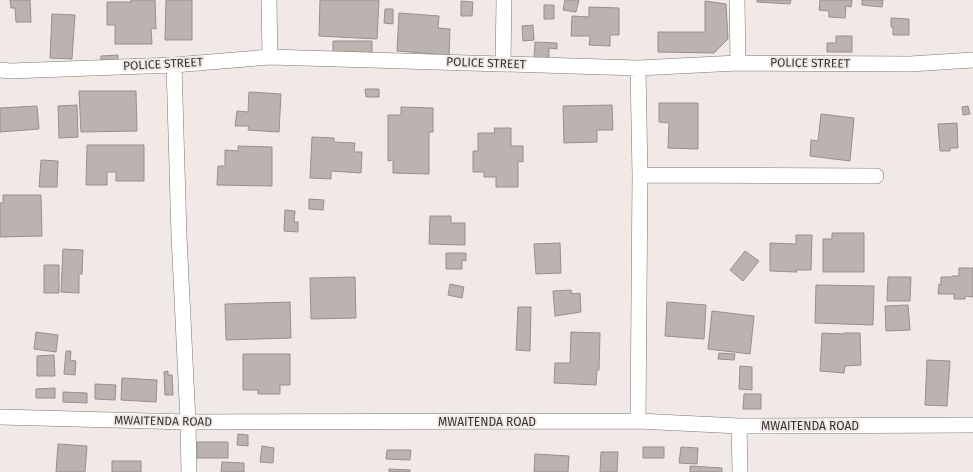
<svg xmlns="http://www.w3.org/2000/svg" width="973" height="472" font-family="'Fira Sans',sans-serif">
<style>
.building{fill:#bab3b0;stroke:#97908e}
.lines{fill:none;stroke-linecap:round;stroke-linejoin:round}
.minor-casing{stroke:#7d7674;stroke-width:16}
.minor{stroke:#fff;stroke-width:15}
.labels{text-anchor:middle;stroke-width:4;stroke-linejoin:round;paint-order:stroke}
.street-label{font-size:12px;fill:#353332;stroke:#f0e9e6}
</style>
<rect width="100%" height="100%" fill="#f0e9e6"/>
<!-- building -->
<path class="building" d="M 10,0 L 30,0 L 31,22 L 16,22 L 15,8 L 11,8 Z
M 131,0 L 155,0 L 156,29 L 151,28 L 152,44 L 115,44 L 115,25 L 107,25 L 107,2 L 131,2 Z
M 166,0 L 192,0 L 192,40 L 165,40 Z
M 320,0 L 379,0 L 377,39 L 319,36 Z
M 565,0 L 579,0 L 576,12 L 563,10 Z
M 757,0 L 791,0 L 790,4 L 757,2 Z
M 820,0 L 852,0 L 851,7 L 846,6 L 845,18 L 829,17 L 829,11 L 819,10 Z
M 862,0 L 883,0 L 882,7 L 862,5 Z
M 461,1 L 473,2 L 472,16 L 461,16 Z
M 705,1 L 726,4 L 728,39 L 714,53 L 658,52 L 658,32 L 705,32 Z
M 544,5 L 554,5 L 554,19 L 544,19 Z
M 589,7 L 619,8 L 619,35 L 610,35 L 610,46 L 589,45 L 590,36 L 571,36 L 572,16 L 589,17 Z
M 385,9 L 393,9 L 393,24 L 384,23 Z
M 399,13 L 439,16 L 438,28 L 450,29 L 449,55 L 397,51 Z
M 52,14 L 75,15 L 72,59 L 50,58 Z
M 891,18 L 909,19 L 909,35 L 893,35 L 893,27 L 891,27 Z
M 533,25 L 534,40 L 523,41 L 522,26 Z
M 836,36 L 852,36 L 852,52 L 827,52 L 827,43 L 836,43 Z
M 333,41 L 372,41 L 372,56 L 333,56 Z
M 535,42 L 557,43 L 557,49 L 549,48 L 549,58 L 534,58 Z
M 118,55 L 118,64 L 101,64 L 101,56 Z
M 365,89 L 379,89 L 379,97 L 366,97 Z
M 79,91 L 136,91 L 137,131 L 81,132 Z
M 249,92 L 281,94 L 279,132 L 248,130 L 249,126 L 235,126 L 237,111 L 248,112 Z
M 659,103 L 698,103 L 698,149 L 668,148 L 669,123 L 659,122 Z
M 77,105 L 78,137 L 59,138 L 58,106 Z
M 612,105 L 613,130 L 597,130 L 597,142 L 564,143 L 563,106 Z
M 37,106 L 39,129 L 0,132 L 0,108 Z
M 968,106 L 970,114 L 963,115 L 962,107 Z
M 401,107 L 433,108 L 433,132 L 429,132 L 429,174 L 393,173 L 393,160 L 388,161 L 388,115 L 401,115 Z
M 821,114 L 854,118 L 850,161 L 810,156 L 811,140 L 818,141 Z
M 957,123 L 958,148 L 950,148 L 950,151 L 940,151 L 938,124 Z
M 494,128 L 511,128 L 511,146 L 523,146 L 523,162 L 518,161 L 518,187 L 496,187 L 496,177 L 484,177 L 484,172 L 473,172 L 473,151 L 478,151 L 478,133 L 495,133 Z
M 312,137 L 334,138 L 334,142 L 355,143 L 354,152 L 362,152 L 361,173 L 331,171 L 331,179 L 310,178 Z
M 87,145 L 144,145 L 144,181 L 116,181 L 116,172 L 107,172 L 107,185 L 86,185 Z
M 238,146 L 272,147 L 272,186 L 217,185 L 218,166 L 225,166 L 225,150 L 238,151 Z
M 41,160 L 58,161 L 57,187 L 39,187 Z
M 3,195 L 41,195 L 42,236 L 0,237 L 0,203 L 3,203 Z
M 309,199 L 324,200 L 323,210 L 309,209 Z
M 285,210 L 295,211 L 294,222 L 298,222 L 298,232 L 284,231 Z
M 430,216 L 451,216 L 451,223 L 465,223 L 465,245 L 429,244 Z
M 832,233 L 864,233 L 864,272 L 823,272 L 823,239 L 832,239 Z
M 796,235 L 812,235 L 811,270 L 796,270 L 797,272 L 770,271 L 770,243 L 796,244 Z
M 560,243 L 561,273 L 536,274 L 534,244 Z
M 63,249 L 83,250 L 82,274 L 79,274 L 79,293 L 61,292 Z
M 745,251 L 759,261 L 743,281 L 730,270 Z
M 446,253 L 466,253 L 466,261 L 462,260 L 462,269 L 446,269 Z
M 44,265 L 59,265 L 59,293 L 44,293 Z
M 959,268 L 973,268 L 973,297 L 965,296 L 965,299 L 954,299 L 954,294 L 938,294 L 939,284 L 941,285 L 941,277 L 952,277 L 952,276 L 959,276 Z
M 355,277 L 356,318 L 311,319 L 310,278 Z
M 888,277 L 911,277 L 910,301 L 887,301 Z
M 450,284 L 464,287 L 462,298 L 448,295 Z
M 816,285 L 874,286 L 873,325 L 815,323 Z
M 571,290 L 572,294 L 580,293 L 581,312 L 555,316 L 553,291 Z
M 290,302 L 291,338 L 226,340 L 225,304 Z
M 667,302 L 706,305 L 704,339 L 665,336 Z
M 908,305 L 910,330 L 886,331 L 885,306 Z
M 518,307 L 531,307 L 530,351 L 516,350 Z
M 712,311 L 754,316 L 750,354 L 708,349 Z
M 36,332 L 58,335 L 56,352 L 34,349 Z
M 571,332 L 600,333 L 599,370 L 597,370 L 596,385 L 554,383 L 555,363 L 570,363 Z
M 822,333 L 844,334 L 844,333 L 860,333 L 861,365 L 845,366 L 844,373 L 820,371 Z
M 66,351 L 71,351 L 70,360 L 76,361 L 75,375 L 64,374 Z
M 719,353 L 735,354 L 734,360 L 718,359 Z
M 243,354 L 290,354 L 290,385 L 280,385 L 280,394 L 258,394 L 258,390 L 243,390 Z
M 54,355 L 55,376 L 37,376 L 37,356 Z
M 927,360 L 950,361 L 947,406 L 925,405 Z
M 740,366 L 752,367 L 752,390 L 739,389 Z
M 168,371 L 168,375 L 172,375 L 173,395 L 165,395 L 164,372 Z
M 122,378 L 157,380 L 156,402 L 121,400 Z
M 95,384 L 116,385 L 115,400 L 95,399 Z
M 55,388 L 55,398 L 36,398 L 36,389 Z
M 63,392 L 87,393 L 87,403 L 63,402 Z
M 744,394 L 761,394 L 761,409 L 743,409 Z
M 238,434 L 248,435 L 248,446 L 237,445 Z
M 197,442 L 228,442 L 228,458 L 197,458 Z
M 58,444 L 87,446 L 85,472 L 56,472 Z
M 262,446 L 274,448 L 273,463 L 260,462 Z
M 643,447 L 664,447 L 664,458 L 643,458 Z
M 681,447 L 698,448 L 697,464 L 679,463 Z
M 387,450 L 411,450 L 410,460 L 386,459 Z
M 601,452 L 618,452 L 617,472 L 600,472 Z
M 535,454 L 569,456 L 568,472 L 534,472 Z
M 112,461 L 141,461 L 141,472 L 112,472 Z
M 222,462 L 244,463 L 244,472 L 221,472 Z
M 690,466 L 722,468 L 722,472 L 690,472 Z
M 389,469 L 410,470 L 410,472 L 389,472 Z"/>
<g class="lines">
<!-- minor casing -->
<g class="minor-casing">
<path id="minor" d="M 269,0 L 270,57
M 737,0 L 738,63
M 503,64 L 504,0
M 174,65 L 179,236 L 188,422 L 189,472
M 0,70 L 11,71 L 174,65 L 270,57 L 638,68 L 738,63 L 910,64 L 973,60
M 640,175 L 876,176
M 0,417 L 188,422 L 638,421 L 739,426 L 973,425
M 638,421 L 640,175 L 638,68
M 739,426 L 740,472"/>
</g>
<!-- minor -->
<use href="#minor" class="minor"/>
</g>
<g class="labels">
<!-- street labels -->
<g class="street-label">
<text transform="translate(486 63) rotate(2)" y="4">POLICE STREET</text>
<text transform="translate(810 63) rotate(1)" y="4">POLICE STREET</text>
<text transform="translate(163 64) rotate(-3)" y="4">POLICE STREET</text>
<text transform="translate(163 421) rotate(1)" y="4">MWAITENDA ROAD</text>
<text x="487" y="426">MWAITENDA ROAD</text>
<text x="810" y="430">MWAITENDA ROAD</text>
</g>
</g>
</svg>
